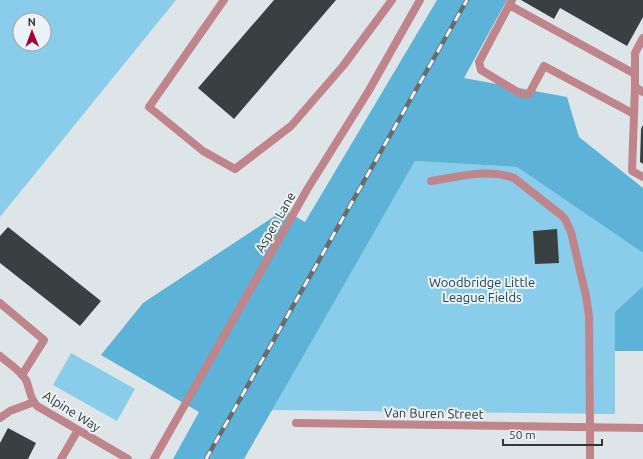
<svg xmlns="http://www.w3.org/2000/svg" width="643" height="459" font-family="Ubuntu,sans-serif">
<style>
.green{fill:#89cdeb;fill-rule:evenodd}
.forest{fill:#5cb2d7}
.building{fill:#3a3f42}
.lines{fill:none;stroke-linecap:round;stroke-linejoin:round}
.lane{stroke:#bf858a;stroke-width:8}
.street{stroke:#bf858a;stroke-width:8}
.rail-casing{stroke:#686c6e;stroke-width:4.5}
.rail{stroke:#ebf2f5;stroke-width:3;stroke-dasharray:9;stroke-linecap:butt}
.labels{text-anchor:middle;stroke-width:4;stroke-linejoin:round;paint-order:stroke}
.street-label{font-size:13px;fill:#333537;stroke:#ebf2f5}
.park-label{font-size:13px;fill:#204656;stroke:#ebf2f5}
</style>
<rect width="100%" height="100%" fill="#dee5e8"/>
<!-- green -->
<path class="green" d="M 0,0 L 176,0 L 0,217 ZM 20,20 L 44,20 L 44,44 L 20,44 Z
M 415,161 L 517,167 L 643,253 L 643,286 L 615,312 L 615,414 L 271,410 Z
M 71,353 L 135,389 L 117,421 L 53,385 Z"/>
<!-- forest -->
<path class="forest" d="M 437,0 L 507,0 L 464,78 L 567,97 L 579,137 L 643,188 L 643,253 L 517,167 L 415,161 L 244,459 L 173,459 L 199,412 L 101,355 L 143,303 L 284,210 L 305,222 Z
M 643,286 L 643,351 L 615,351 L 615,312 Z"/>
<!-- building -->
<path class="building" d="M 274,0 L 336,0 L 234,119 L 198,88 Z
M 521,0 L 643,0 L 643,17 L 627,46 L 560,8 L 554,19 Z
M 643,125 L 643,164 L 640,162 L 641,129 Z
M 8,227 L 101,301 L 80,326 L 0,263 L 0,236 Z
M 557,229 L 559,263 L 535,264 L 533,231 Z
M 8,428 L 36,443 L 28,459 L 0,459 L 0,443 Z"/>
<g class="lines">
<!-- lane -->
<path class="lane" d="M 224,0 L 149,107 L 203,151 L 235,169 L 291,126 L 343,66 L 392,0
M 512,0 L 479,62 L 481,70 L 521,94 L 529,94 L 544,66 L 634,114
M 509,5 L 635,74
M 643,38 L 635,53 L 635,87 L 643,92
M 635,87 L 632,171 L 643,177
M 431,181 C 459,177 487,168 514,178 L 561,215 L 565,219 L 571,232 L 586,296 L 589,316 L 590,428
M 0,303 L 44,340 L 22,375
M 0,418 L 10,411 L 34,402"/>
<!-- street -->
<path class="street" d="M 0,356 C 8,363 20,370 26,380 C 30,388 29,398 37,406 L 128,459
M 296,423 L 643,428
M 61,459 L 78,430
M 154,459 L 308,188 L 368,92 L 420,0
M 590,459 L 590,428"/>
<!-- rail casing -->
<g class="rail-casing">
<path id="rail" d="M 206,459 L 467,0"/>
</g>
<!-- rail -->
<use href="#rail" class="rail"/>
</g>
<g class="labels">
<!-- street labels -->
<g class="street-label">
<text transform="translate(275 222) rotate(-60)" y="5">Aspen Lane</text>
<text transform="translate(72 411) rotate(32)" y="5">Alpine Way</text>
<text transform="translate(434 413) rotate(1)" y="5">Van Buren Street</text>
</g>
<!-- park labels -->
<g class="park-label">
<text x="482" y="287">Woodbridge Little<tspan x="482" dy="15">League Fields</tspan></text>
</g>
</g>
<!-- north arrow -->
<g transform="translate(32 32) rotate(359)"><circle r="19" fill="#ebf2f5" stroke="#a1a6a9"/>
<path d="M0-3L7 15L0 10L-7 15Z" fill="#a10137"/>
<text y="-6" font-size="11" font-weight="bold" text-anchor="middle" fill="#333537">N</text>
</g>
<!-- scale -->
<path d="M503 439v6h99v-6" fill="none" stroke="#333537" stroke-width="2"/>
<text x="509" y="439" font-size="12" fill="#333537" stroke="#ebf2f5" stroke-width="3" paint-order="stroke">50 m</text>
</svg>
